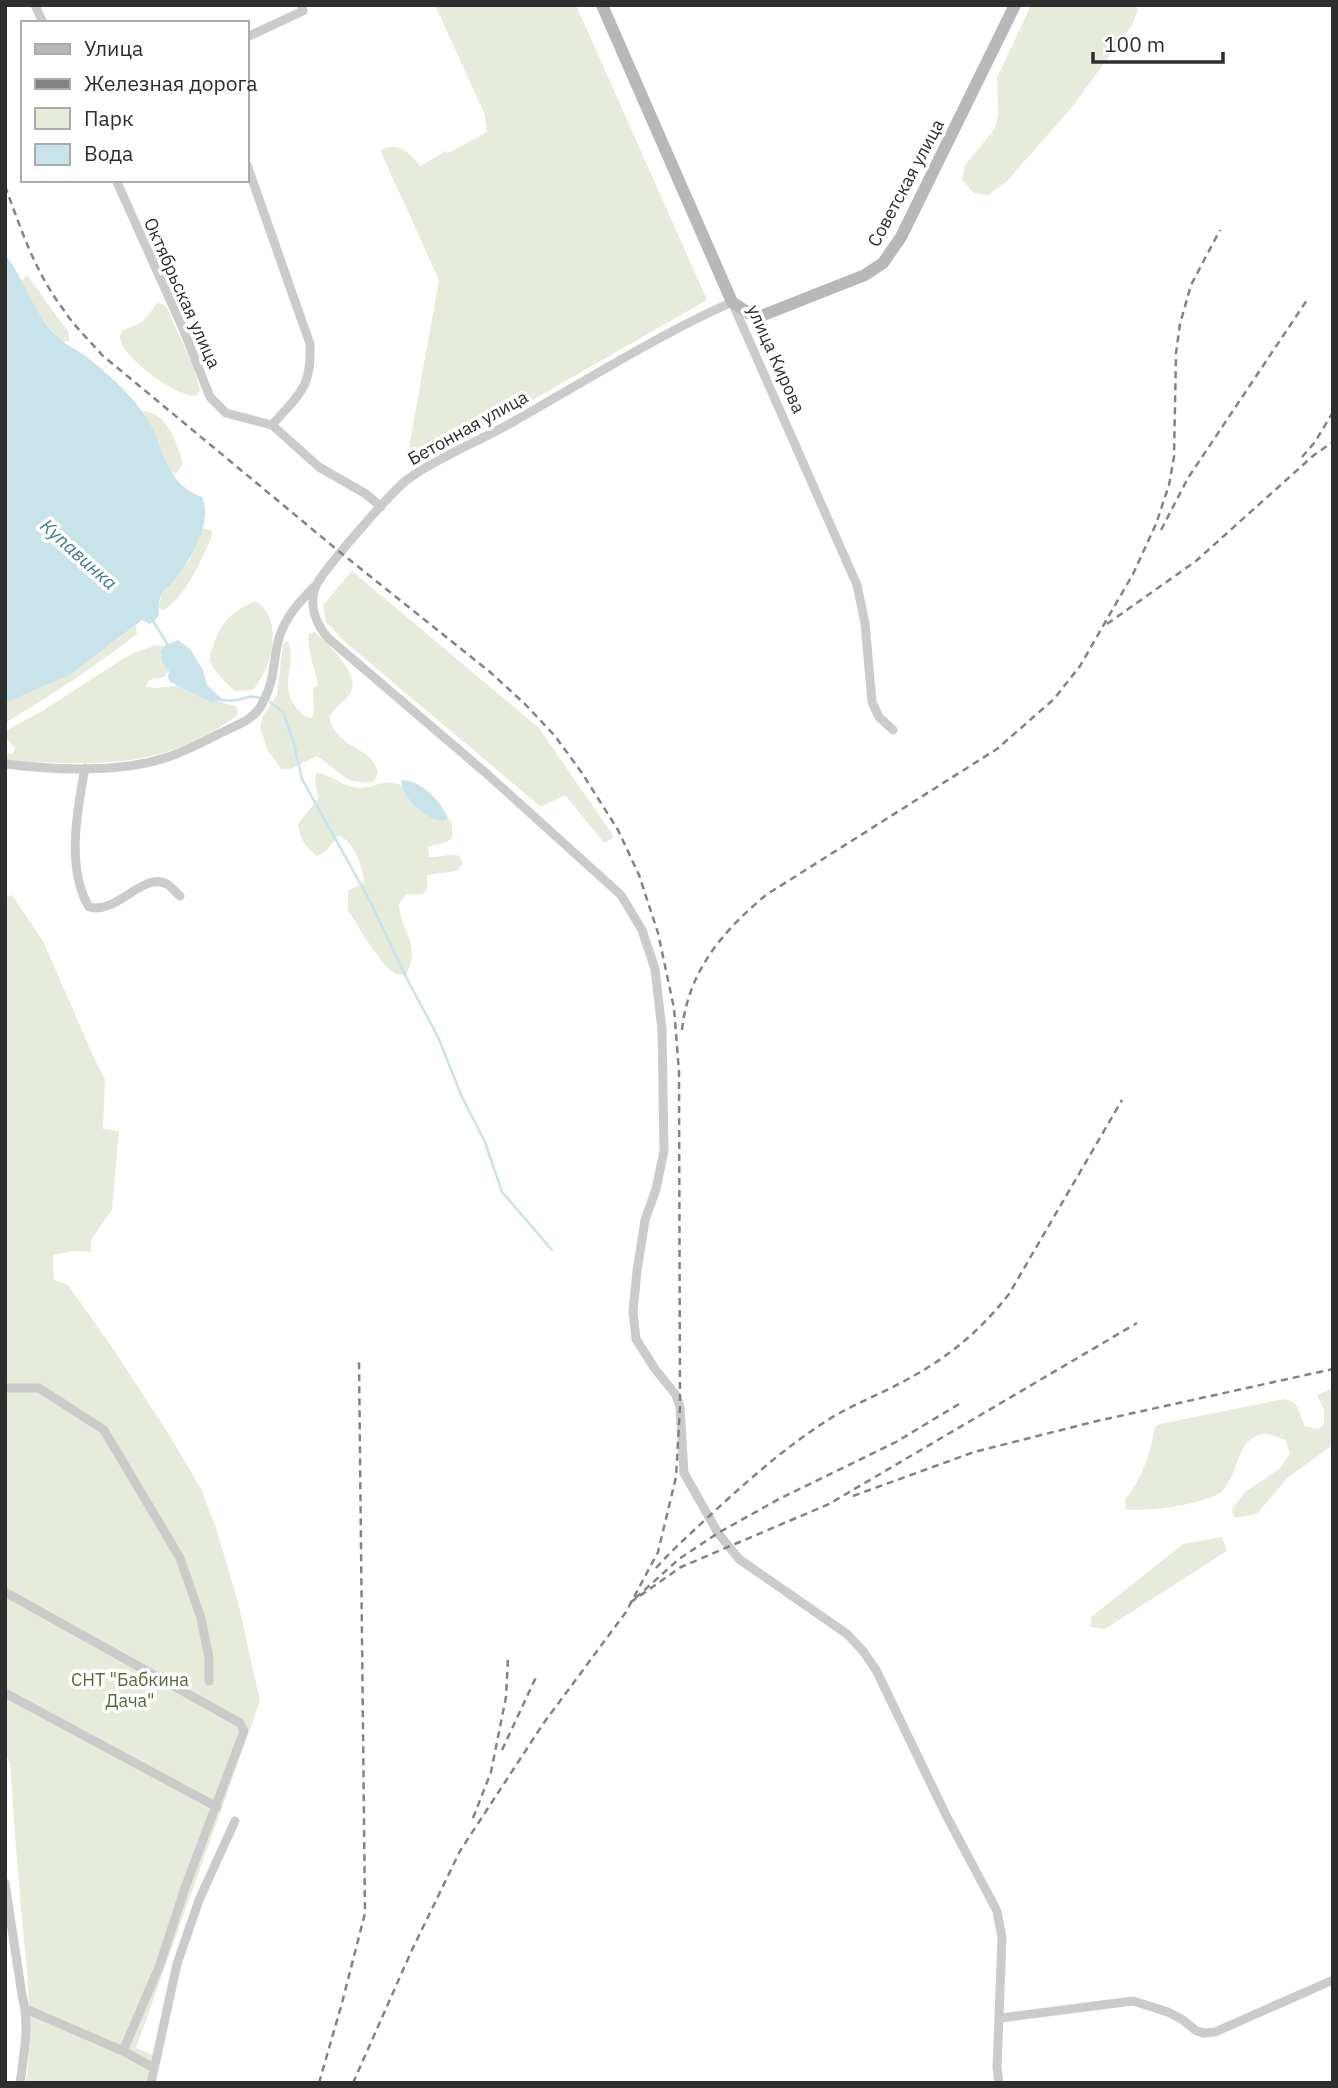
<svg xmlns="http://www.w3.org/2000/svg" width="1338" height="2088" font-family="'IBM Plex Sans',sans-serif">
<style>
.green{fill:#e7ebdc}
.water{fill:#c9e3ea}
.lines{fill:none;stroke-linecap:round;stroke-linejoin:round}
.stream{stroke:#c9e3ea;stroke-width:2.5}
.street{stroke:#cbcbcb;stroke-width:9}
.secondary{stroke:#b8b8b8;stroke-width:12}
.rail{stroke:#838383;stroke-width:2.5;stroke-dasharray:7 5;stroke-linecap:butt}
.labels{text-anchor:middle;stroke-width:7;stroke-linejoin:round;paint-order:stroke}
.street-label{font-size:18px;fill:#2e2e2e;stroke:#fff}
.park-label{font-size:18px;fill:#58683d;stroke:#fff}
.water-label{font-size:19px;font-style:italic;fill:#3f7c8d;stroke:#fff}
</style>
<rect width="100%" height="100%" fill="#fff"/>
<!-- green -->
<path class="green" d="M 435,5 L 576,5 L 707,300 L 489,425 L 480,425 L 477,431 L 424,461 L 409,447 L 439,280 L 380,150 C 400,141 409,153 420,166 L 446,151 L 448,153 L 487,132 L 485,115 Z
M 1031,5 L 1135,5 L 1138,10 L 1132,25 L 1073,106 L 1007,181 L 989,195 L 974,193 L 962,180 L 965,165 L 994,130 L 998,116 L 997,78 Z
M 27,275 L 69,333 L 69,341 L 63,342 L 60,340 L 40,316 L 21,282 Z
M 158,302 L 166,306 L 194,368 L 200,390 L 196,396 C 176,398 111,350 121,333 C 124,327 134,327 140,323 C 147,318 153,308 158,302 Z
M 145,411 C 167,414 177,443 183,462 C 179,468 180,474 171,473 L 150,423 L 143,414 Z
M 202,528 L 212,531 L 211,538 C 199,564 188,593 164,610 L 158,608 L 162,594 L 190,559 Z
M 352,571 L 539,728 L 614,837 L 604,843 L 565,795 L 541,807 L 344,641 L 326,622 L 323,605 Z
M 255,601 C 285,617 272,669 253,690 L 234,691 C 224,679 214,673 209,659 C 219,627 224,615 255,601 Z
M 136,625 L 137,634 C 95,667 51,695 5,723 L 5,703 L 70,675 Z
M 314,632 C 326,641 361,675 351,692 C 346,702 334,707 329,717 C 338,751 370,744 378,772 L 374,781 C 348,788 338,770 317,756 L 291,769 L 281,769 L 267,749 L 260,728 L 263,716 L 277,695 L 283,644 L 288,641 C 299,667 271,692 308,718 L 312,717 L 314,713 L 313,689 L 318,685 C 315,668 307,652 309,634 Z
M 156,645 L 164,646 L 160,653 L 162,662 L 169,671 L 164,677 L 149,680 L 146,687 L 158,688 L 179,685 L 211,702 L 221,702 L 237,707 L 238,715 C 180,757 134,764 65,763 C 45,762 25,763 5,760 L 5,753 L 13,754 L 15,748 L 5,737 L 7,730 L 44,710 L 121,660 L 134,653 Z
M 316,773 C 331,774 339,784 352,787 C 371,792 381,777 401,785 L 406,793 L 444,821 L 448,818 L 452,823 L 452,838 L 446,842 L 428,847 L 429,857 C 440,858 450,853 460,856 L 463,864 L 457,871 L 427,875 C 429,895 425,896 406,894 L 399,904 C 401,934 422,942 406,975 L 395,974 L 386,967 L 365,938 L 348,910 L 348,891 L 364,882 C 363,867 353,839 338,836 L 325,852 L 317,856 C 305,846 300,840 298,824 L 318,799 L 315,781 Z
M 12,895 L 44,943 L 94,1058 L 105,1079 L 103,1129 L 119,1131 L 112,1210 L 91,1240 L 91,1252 L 73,1251 L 53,1255 L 54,1280 L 68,1285 L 114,1350 L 171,1438 L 201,1489 L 216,1528 L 238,1602 L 260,1701 L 136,2048 L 153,2055 L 147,2083 L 26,2083 C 35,2020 25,1959 20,1896 C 16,1852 13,1807 10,1763 L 5,1754 L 5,898 Z
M 1333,1388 L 1333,1445 L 1287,1478 L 1257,1514 L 1234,1518 L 1232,1509 L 1245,1492 L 1279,1469 L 1290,1454 L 1286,1440 C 1280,1438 1271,1434 1265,1434 C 1235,1436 1240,1476 1221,1492 C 1205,1504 1145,1513 1126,1509 L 1125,1500 C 1142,1478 1150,1455 1155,1427 L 1160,1424 L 1284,1399 C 1301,1402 1298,1413 1305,1426 L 1318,1429 L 1324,1424 L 1324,1410 L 1317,1395 Z
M 1222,1537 L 1227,1551 L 1105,1629 L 1091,1627 L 1091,1617 L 1183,1544 Z"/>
<!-- water -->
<path class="water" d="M 5,254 C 26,281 34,317 61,340 C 69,347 80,351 88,358 C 110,375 137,400 151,425 C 166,455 167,484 202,497 C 214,522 189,562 173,582 C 170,586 164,590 162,594 C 158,600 158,609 159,616 L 150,624 L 142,620 L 70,675 L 5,703 Z
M 178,640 L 190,649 L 203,670 L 207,685 L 224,701 L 211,702 L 170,682 L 168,678 L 169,671 L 162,662 L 160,652 L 164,646 Z
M 401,780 C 421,780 441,801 448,818 L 444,821 C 426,820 402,798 401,780 Z"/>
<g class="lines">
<!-- stream -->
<path class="stream" d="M 153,621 L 168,645
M 222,700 C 241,704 246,693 260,698
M 270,702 L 283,712 L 294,744 L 302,779 L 369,899 L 407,979 L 439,1039 L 461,1095 L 485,1142 L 502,1192 L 552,1250"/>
<!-- street -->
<path class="street" d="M 35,5 L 43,23
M 247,37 L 303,11 L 301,5
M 116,180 L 184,331 L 210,397 L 226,413 L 272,425 C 299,394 312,388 310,344 L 247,165
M 272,425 L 319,467 L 366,494 L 381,507
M 893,730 L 879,717 L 872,702 L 865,623 L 857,585 L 732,302 C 656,336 584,382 511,423 C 478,442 440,456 408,479 C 394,489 319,574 315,588 C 309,606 316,624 328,638 L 487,774 L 621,895 L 642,930 L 655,969 L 662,1030 L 664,1151 L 656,1189 L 645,1220 L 637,1271 L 633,1311 L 636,1339 L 655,1369 L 676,1395 L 680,1407 L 684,1473 L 718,1533 L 739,1559 L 847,1634 L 863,1651 L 876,1670 L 946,1815 L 997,1911 L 1002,1938 L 997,2068 L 999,2083
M 5,764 C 53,770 119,773 165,758 C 185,752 204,741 223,732 C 237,725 255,719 262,704 C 276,679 272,663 279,638 C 285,617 301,600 315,586
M 85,768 C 77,810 66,869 89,907 C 117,915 143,871 167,884 C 172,887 176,893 180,896
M 5,1388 L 39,1388 L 104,1430 L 180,1558 L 201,1618 L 209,1658 L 209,1681
M 5,1592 L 240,1723 L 244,1731 L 186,1885 L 159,1967 L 123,2051
M 5,1693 L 217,1807
M 5,1883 L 22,1995 C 30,2024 24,2054 20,2083
M 26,2009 L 123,2051 L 154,2068
M 1001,2018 L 1133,2001 L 1168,2012 L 1183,2020 L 1195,2030 L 1203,2033 L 1215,2032 L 1333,1980
M 151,2083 L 177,1964 L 199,1900 L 235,1821"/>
<!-- secondary -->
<path class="secondary" d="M 602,5 L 732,302 L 756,318 L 865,275 L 883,263 L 901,237 L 1015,5"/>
<!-- rail -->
<path class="rail" d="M 5,186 C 21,229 35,272 63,309 C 74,326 89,340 102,355 L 341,553 L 490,672 L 525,704 L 555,736 L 582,773 L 618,830 L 639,875 L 658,933 L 674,1008 L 679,1072 L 680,1407 L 676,1477 L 658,1552 L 626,1612 L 543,1724 L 460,1851 L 411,1952 L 353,2083
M 1302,457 L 1315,442 L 1333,412
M 1161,530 L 1188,478 L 1307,300
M 1107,624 L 1196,561 L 1314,455 L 1333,442
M 682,1030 C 688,971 723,931 766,895 L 997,749 L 1054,699 L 1080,666 L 1133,574 L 1156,524 L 1169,485 L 1174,457 L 1176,353 L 1180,324 L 1191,285 L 1220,230
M 959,1404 L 896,1442 L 779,1499 L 718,1533 L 679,1559 L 631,1602 L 681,1567 L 829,1504 L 1137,1323
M 853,1496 L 974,1452 L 1097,1421 L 1333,1369
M 656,1568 C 672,1550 689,1535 706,1519 C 745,1483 786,1446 831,1418 C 856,1403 883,1393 908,1379 C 949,1357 981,1330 1009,1294 L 1122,1100
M 502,1750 L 537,1675
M 473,1818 L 491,1772 L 506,1697 L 508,1658
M 319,2083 L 342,2003 L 365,1913 L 359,1361"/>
</g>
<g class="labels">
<!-- street labels -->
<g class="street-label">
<text transform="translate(906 183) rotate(-62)" y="6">Советская улица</text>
<text transform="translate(182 293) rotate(66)" y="6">Октябрьская улица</text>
<text transform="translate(776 359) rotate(66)" y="6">улица Кирова</text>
<text transform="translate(468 428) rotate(-29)" y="6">Бетонная улица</text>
</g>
<!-- park labels -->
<g class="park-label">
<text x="130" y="1686">СНТ "Бабкина<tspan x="130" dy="21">Дача"</tspan></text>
</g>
<!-- water labels -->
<g class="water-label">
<text transform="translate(79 554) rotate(42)" y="7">Купавинка</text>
</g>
</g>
<!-- border -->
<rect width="1338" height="2088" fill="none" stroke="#2e2e2e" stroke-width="14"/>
<!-- legend -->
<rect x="21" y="21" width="228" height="161" fill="#ffffff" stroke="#ababab" stroke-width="2"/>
<rect x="35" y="44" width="35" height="10" fill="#b8b8b8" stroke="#ababab" stroke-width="2"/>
<text x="84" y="56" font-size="21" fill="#2e2e2e">Улица</text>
<rect x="35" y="79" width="35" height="10" fill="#838383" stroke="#ababab" stroke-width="2"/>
<text x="84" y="91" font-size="21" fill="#2e2e2e">Железная дорога</text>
<rect x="35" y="108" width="35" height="21" fill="#e7ebdc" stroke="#ababab" stroke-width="2"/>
<text x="84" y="126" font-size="21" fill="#2e2e2e">Парк</text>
<rect x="35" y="144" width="35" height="21" fill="#c9e3ea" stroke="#ababab" stroke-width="2"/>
<text x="84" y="161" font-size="21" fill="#2e2e2e">Вода</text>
<!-- scale -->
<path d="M1093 52v10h130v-10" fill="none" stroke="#2e2e2e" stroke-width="3.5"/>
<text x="1104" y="52" font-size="21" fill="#2e2e2e" stroke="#ffffff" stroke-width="5" paint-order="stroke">100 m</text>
</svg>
